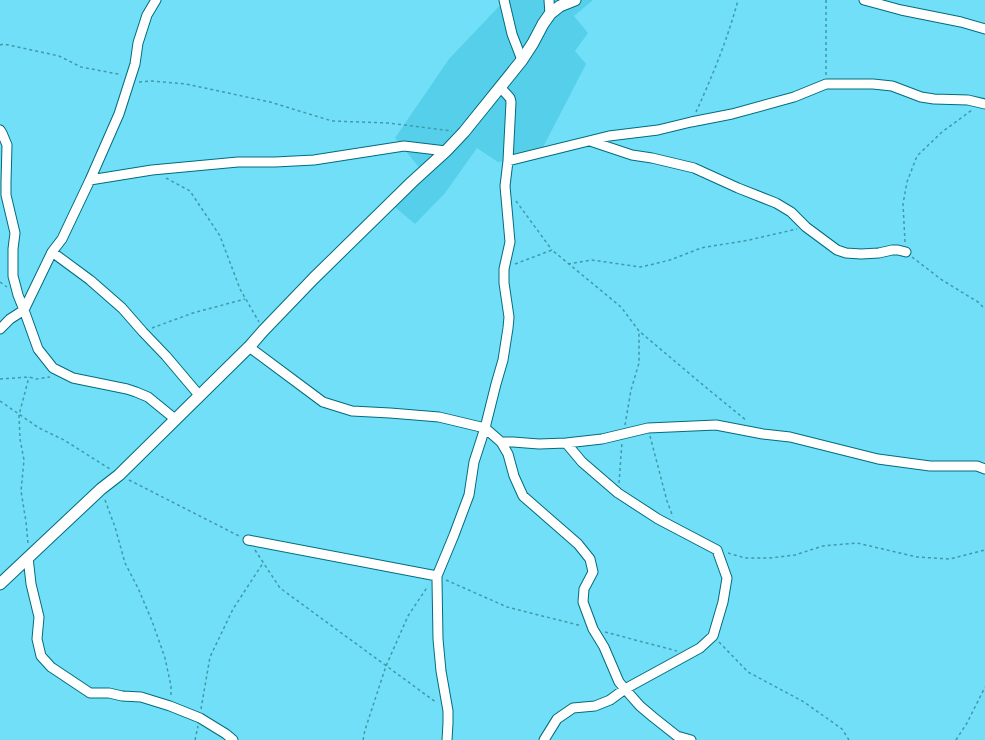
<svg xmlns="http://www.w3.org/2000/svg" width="985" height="740" font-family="Georgia,serif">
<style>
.built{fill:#56d0ea}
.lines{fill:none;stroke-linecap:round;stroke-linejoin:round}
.minor-casing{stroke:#026c7d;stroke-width:11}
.tertiary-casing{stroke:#026c7d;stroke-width:13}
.path{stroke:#4398aa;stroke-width:1.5;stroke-dasharray:3 3;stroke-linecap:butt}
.minor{stroke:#fff;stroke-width:9}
.tertiary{stroke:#fff;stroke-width:11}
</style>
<rect width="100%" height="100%" fill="#70dff7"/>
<!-- built -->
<path class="built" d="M 505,0 L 593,0 L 574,16 L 588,33 L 575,51 L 586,64 L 540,153 L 508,161 L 498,162 L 477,148 L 445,193 L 415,224 L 390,203 L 423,172 L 395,138 L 449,59 Z"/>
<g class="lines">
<!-- minor casing -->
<g class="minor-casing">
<path id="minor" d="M 504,0 L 512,34 L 522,60
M 549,0 L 550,14
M 864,0 L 901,10 L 961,22 L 985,29
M 0,130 L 2,133 L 7,145 L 6,182 L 6,195 L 15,233 L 13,249 L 13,276 L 18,295 L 24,310 L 38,349 L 53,368 L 73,378 L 127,389 L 136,392 L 148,397 L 175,419
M 590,141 L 632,155 L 652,158 L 694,168 L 738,188 L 776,203 L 791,212 L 806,227 L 837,250 L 846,253 L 861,254 L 879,253 L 892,250 L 898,250 L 906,252
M 508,161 L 609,136 L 658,130 L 691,122 L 732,114 L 794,97 L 826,84 L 873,84 L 892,86 L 921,97 L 934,99 L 968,100 L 985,104
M 90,180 L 152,170 L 238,162 L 275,162 L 314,160 L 404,146 L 446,151
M 52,252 L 90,280 L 122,308 L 143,332 L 166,356 L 199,395
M 0,329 L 10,319 L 24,310 L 52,252 L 62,239 L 90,180 L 119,114 L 135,64 L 138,43 L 147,15 L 156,0
M 249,347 L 323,402 L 352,411 L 390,413 L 439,417 L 485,428 L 501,442 L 508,454 L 514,476 L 523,496 L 578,544 L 590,559 L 593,572 L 584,589 L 583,602 L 593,629 L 604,647 L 619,682 L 625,689 L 640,706 L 653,717 L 677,736 L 691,740
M 501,442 L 513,442 L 539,444 L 566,443 L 602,439 L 648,428 L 716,425 L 763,434 L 790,437 L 878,459 L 930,466 L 977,466 L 985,469
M 248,540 L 437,576
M 28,557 L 31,584 L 39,617 L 37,639 L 41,656 L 51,667 L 90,693 L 109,693 L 122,696 L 141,697 L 170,706 L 200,718 L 226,734 L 233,740
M 447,740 L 448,723 L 448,711 L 441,671 L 438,639 L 437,580 L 437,576 L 454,535 L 469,495 L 474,462 L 485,428 L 496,384 L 503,360 L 508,328 L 509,317 L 504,283 L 504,269 L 510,242 L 505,186 L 508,161 L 511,102 L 510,98 L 500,87
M 544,740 L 557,719 L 573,708 L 595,706 L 610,700 L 625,689 L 700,648 L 713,636 L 723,602 L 727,578 L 717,550 L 658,519 L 618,493 L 582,462 L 566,443"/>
</g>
<!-- tertiary casing -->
<g class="tertiary-casing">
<path id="tertiary" d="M 0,584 L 101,489 L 119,475 L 249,347 L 263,331 L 314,278 L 412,182 L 446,151 L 464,132 L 522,60 L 533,43 L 543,24 L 550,14 L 560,6 L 575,0"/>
</g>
<!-- path -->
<path class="path" d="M 826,0 L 826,76
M 0,45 L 4,44 L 59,56 L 81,67 L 118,74 L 121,76
M 139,82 L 152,81 L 186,84 L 270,102 L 332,121 L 388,123 L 452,131
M 696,112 C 712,77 728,38 738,0
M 166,178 L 190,191 L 220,236 L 240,289 L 259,322
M 516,201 L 552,250
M 905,242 L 903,204 L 907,182 L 917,156 L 942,132 L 972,110
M 912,257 L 942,280 L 978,302 L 985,309
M 515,264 L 552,250 L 621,307 L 639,331 L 703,385 L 747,421
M 568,264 L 592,260 L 640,267 L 654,264 L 670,260 L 701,248 L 749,240 L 797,229
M 0,282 L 7,287
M 152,328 L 193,313 L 245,299
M 0,379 L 29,377 L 36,379 L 50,377
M 0,401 L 39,428 L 64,440 L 110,469
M 625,425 L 631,390 L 639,363 L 639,331
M 650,436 L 667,501 L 673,517
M 129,480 L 241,537
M 619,483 L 622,442
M 105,500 L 115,527 L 125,563 L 138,588 L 152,621 L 165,658 L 171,686 L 171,696
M 28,543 L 26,522 L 21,491 L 24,460 L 20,439 L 19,415 L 29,377
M 255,550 L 280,588 L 437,703
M 728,553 L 745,558 L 770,558 L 795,555 L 823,546 L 857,543 L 917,557 L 950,559 L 985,550
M 446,580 L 507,607 L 582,626
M 605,632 L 677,651
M 719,642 L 748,672 L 804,702 L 842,729 L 849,740
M 201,709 L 210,657 L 233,609 L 263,563
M 195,740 L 198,726
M 363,740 L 365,730 L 386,666 L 408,616 L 428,586
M 956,740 L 967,723 L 985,687"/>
<!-- minor -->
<use href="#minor" class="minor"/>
<!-- tertiary -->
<use href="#tertiary" class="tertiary"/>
</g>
</svg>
